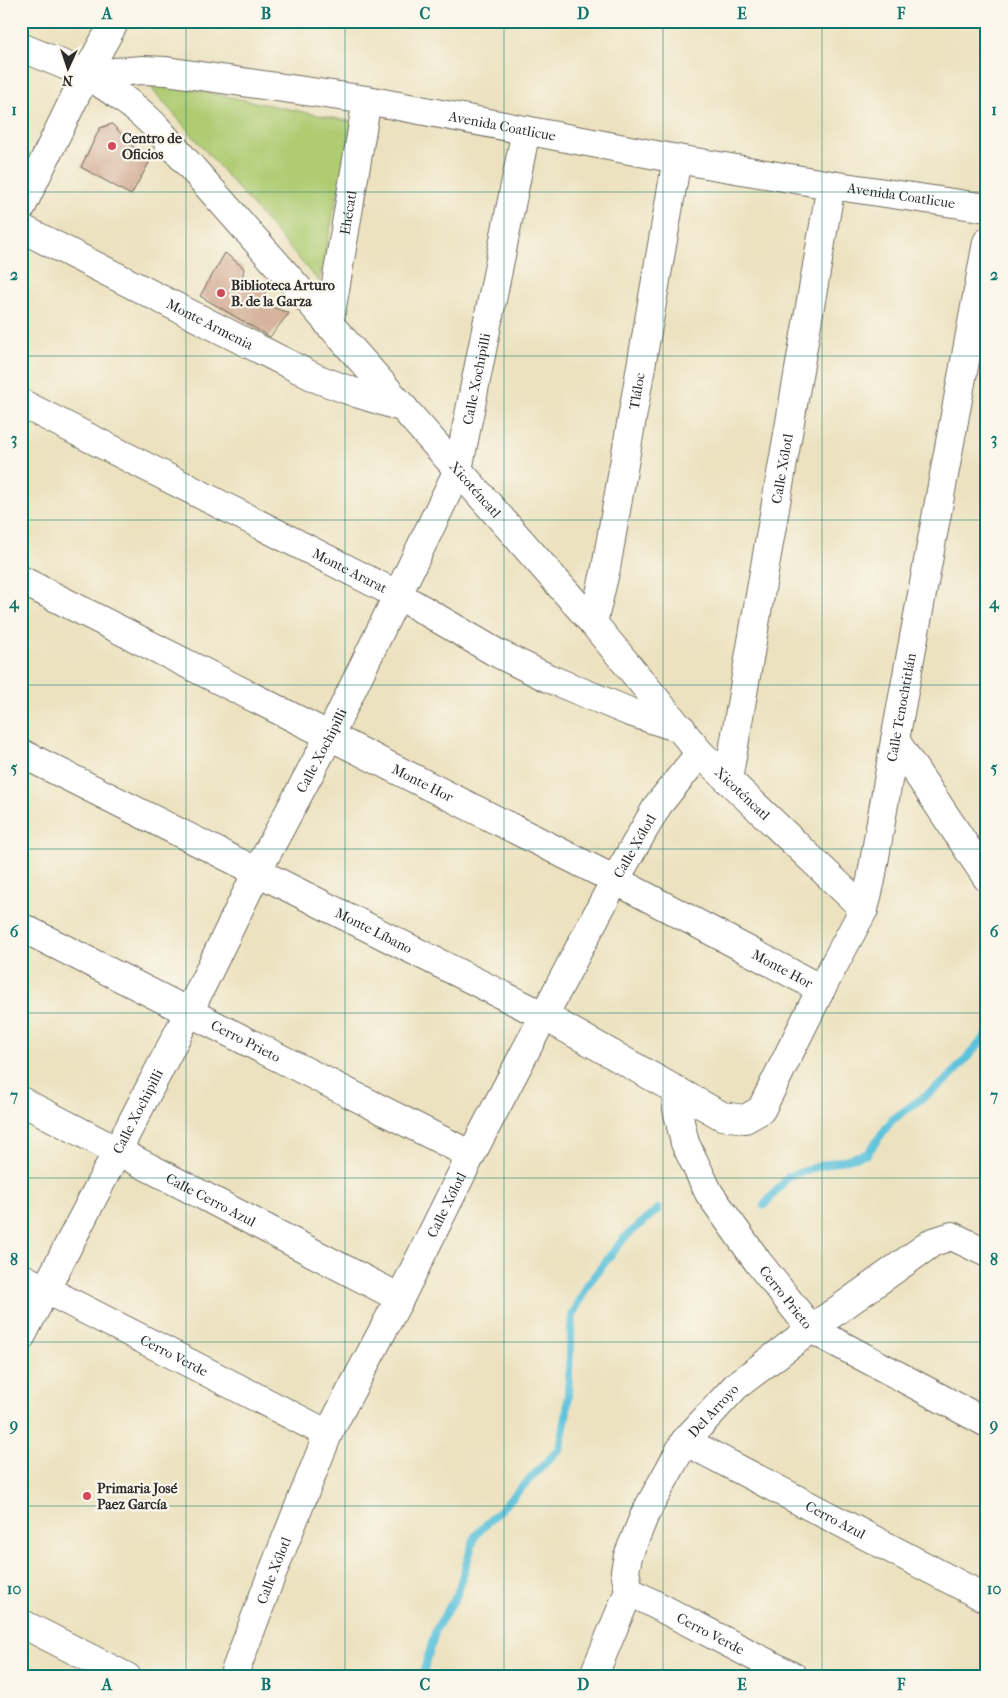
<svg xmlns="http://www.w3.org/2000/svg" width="1008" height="1698" font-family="'IM FELL French Canon',serif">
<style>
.green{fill:#afcc73;stroke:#6d7c4f}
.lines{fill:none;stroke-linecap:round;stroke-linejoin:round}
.stream{stroke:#5dc2db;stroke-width:8}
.building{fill:#c89a7f}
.minor-casing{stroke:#6f6b5f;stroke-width:30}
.tertiary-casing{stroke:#6f6b5f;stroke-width:30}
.minor{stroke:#fff;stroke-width:28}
.tertiary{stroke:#fff;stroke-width:28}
.grid{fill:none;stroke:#0f766e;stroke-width:1;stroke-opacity:0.55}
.poi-dot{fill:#d1495b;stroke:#fbf7ec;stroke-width:2}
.labels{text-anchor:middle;stroke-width:4.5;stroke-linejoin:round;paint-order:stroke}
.street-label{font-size:14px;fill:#2b2b2b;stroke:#fbf7ec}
.poi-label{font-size:14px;font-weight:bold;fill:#2b2b2b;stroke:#fbf7ec;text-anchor:start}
.neatline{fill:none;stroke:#0f766e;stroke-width:2}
.grid-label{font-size:16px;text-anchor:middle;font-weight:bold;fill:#0f766e}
</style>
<rect width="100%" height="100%" fill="#fbf7ec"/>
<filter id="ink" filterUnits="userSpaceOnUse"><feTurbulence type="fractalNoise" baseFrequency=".02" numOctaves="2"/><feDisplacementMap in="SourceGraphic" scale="10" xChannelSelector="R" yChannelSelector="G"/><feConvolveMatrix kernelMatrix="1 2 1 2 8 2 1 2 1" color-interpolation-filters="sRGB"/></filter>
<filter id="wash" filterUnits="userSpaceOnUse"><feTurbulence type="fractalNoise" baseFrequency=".0096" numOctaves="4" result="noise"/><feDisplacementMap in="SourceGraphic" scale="20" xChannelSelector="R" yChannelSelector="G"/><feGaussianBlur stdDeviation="1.12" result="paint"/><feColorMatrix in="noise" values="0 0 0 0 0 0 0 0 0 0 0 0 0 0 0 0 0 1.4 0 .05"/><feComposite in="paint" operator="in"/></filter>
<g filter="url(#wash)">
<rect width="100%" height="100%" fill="#ece2c0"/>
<!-- green -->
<path class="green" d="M 151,81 L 353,122 L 319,282 L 153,90 Z"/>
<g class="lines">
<!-- stream -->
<path class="stream" d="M 764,1205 L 789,1176 L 820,1166 L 867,1154 L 892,1120 L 947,1080 L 987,1035
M 422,1677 L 436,1629 L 457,1595 L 475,1536 L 560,1448 L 567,1411 L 572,1316 L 588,1284 L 624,1238 L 658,1209"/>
</g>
<g id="blocks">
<!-- building -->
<path class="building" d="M 112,124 L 149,163 L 131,195 L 81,167 L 100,128 Z
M 225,253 L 244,268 L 242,280 L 265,289 L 266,305 L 289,313 L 270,337 L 200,296 Z"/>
</g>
</g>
<g filter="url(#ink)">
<use href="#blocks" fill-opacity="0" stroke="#6f6b5f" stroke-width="1"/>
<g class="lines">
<!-- minor casing -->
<g class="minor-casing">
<g id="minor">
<path id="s1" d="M 86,74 C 111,90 133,104 154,125 L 593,623 L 700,753 L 864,909"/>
<path id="s2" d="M 86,74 L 143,70 L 166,71 L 367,100 L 677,159 L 831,185 L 987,208"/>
<path d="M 21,208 L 86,74"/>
<path id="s3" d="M 21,228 L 318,379 L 359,394 L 404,408"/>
<path id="s4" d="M 329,325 L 367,100"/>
<path id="s5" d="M 21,403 L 398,595 L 495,652 L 548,678 L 630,712 L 682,729"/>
<path id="s6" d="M 21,580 L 615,880 L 821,989"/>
<path id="s7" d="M 593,623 L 606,568 L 677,159"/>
<path d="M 895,740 L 987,878"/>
<path id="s8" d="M 21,753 L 544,1016 L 722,1116 L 745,1119 L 761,1110 L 821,989 L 864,909 L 871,880 L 895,740 L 987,242"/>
<path id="s9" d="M 728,780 L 831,185"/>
<path id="s10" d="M 21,927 L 471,1155"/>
<path id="s11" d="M 676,1090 L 677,1109 L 685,1143 L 709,1193 L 758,1262 L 811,1329 L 987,1423"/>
<path id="s12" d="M 21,1101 L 400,1298"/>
<path id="s13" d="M 21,1277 L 328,1434"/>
<path id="s14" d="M 21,1337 L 189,1012 L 257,872 L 330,735 L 458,470 L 526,130"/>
<path id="s15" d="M 685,1441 L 987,1599"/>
<path id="s16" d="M 629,1591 L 794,1677"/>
<path d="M 21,1623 L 127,1677"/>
<path id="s17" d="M 233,1677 L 270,1579 L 328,1434 L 400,1298 L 471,1155 L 615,880 L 658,805 L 700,753"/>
<path id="s18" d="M 593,1677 L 629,1591 L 625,1571 L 628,1556 L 645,1514 L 685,1441 L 736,1386 L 811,1329 L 933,1242 L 952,1236 L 987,1253"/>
</g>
</g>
<!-- tertiary casing -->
<g class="tertiary-casing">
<path id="tertiary" d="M 21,47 L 86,74 L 115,21"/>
</g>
<!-- minor -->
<use href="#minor" class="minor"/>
<!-- tertiary -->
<use href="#tertiary" class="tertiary"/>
</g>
</g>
<!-- grid -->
<path class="grid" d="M 186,21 L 186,1677M 345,21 L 345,1677M 504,21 L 504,1677M 663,21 L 663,1677M 822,21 L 822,1677M 21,192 L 987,192M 21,356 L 987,356M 21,520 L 987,520M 21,685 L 987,685M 21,849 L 987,849M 21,1013 L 987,1013M 21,1178 L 987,1178M 21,1342 L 987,1342M 21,1506 L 987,1506"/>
<!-- markers -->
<g class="poi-dot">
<circle cx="112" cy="146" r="5"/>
<circle cx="221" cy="293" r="5"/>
<circle cx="87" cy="1496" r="5"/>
</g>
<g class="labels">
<!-- street labels -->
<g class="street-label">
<text dy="5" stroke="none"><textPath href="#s2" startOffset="421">Avenida Coatlicue</textPath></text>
<text dy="5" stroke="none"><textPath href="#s2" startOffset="826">Avenida Coatlicue</textPath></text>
<text dy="5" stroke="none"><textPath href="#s4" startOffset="114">Ehécatl</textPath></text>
<text dy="5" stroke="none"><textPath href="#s3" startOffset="212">Monte Armenia</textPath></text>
<text dy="5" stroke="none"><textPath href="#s14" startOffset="1064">Calle Xochipilli</textPath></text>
<text dy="5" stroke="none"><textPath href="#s7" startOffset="236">Tláloc</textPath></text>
<text dy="5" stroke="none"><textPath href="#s9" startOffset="316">Calle Xólotl</textPath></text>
<text dy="5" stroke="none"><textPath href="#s1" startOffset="571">Xicoténcatl</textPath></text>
<text dy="5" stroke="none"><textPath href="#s5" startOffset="369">Monte Ararat</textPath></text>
<text dy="5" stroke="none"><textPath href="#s8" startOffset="1262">Calle Tenochtitlán</textPath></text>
<text dy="5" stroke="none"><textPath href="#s14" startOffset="659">Calle Xochipilli</textPath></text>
<text dy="5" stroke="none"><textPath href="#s6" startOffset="450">Monte Hor</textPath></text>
<text dy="5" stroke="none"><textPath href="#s1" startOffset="976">Xicoténcatl</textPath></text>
<text dy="5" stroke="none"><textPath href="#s17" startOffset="924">Calle Xólotl</textPath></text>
<text dy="5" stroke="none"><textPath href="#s8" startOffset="395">Monte Líbano</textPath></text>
<text dy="5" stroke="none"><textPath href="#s6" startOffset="855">Monte Hor</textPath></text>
<text dy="5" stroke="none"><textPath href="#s10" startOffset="252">Cerro Prieto</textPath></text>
<text dy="5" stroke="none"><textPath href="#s14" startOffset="254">Calle Xochipilli</textPath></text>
<text dy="5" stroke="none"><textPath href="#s12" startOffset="214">Calle Cerro Azul</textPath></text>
<text dy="5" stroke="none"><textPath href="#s17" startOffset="519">Calle Xólotl</textPath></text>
<text dy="5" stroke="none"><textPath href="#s11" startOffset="239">Cerro Prieto</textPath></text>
<text dy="5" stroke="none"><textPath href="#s13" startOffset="172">Cerro Verde</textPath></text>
<text dy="5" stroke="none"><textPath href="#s18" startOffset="299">Del Arroyo</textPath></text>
<text dy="5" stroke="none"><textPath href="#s15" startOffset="170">Cerro Azul</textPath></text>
<text dy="5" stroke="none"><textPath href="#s17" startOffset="114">Calle Xólotl</textPath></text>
<text dy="5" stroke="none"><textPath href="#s16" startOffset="92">Cerro Verde</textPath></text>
</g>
<!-- poi labels -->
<g class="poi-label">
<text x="122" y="143">Centro de<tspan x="122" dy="16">Oficios</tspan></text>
<text x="231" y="290">Biblioteca Arturo<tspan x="231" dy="16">B. de la Garza</tspan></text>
<text x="97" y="1493">Primaria José<tspan x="97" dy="16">Paez García</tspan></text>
</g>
</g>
<!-- margin -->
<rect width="1008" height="1698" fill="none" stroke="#fbf7ec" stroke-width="55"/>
<!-- north arrow -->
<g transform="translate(68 68) rotate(183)" stroke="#fbf7ec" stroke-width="4" paint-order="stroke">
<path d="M0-4L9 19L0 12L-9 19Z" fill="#2b2b2b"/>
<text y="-8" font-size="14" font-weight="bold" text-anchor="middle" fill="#2b2b2b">N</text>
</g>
<rect x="28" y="28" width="952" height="1642" class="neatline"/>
<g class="grid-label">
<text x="107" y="19">A</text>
<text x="266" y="19">B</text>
<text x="425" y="19">C</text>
<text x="583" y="19">D</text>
<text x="742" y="19">E</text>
<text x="901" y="19">F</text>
<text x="14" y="115">1</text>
<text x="994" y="115">1</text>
<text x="14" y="280">2</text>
<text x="994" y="280">2</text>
<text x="14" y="444">3</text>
<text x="994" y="444">3</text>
<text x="14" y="608">4</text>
<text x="994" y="608">4</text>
<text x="14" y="773">5</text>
<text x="994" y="773">5</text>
<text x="14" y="937">6</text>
<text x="994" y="937">6</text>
<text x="14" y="1101">7</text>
<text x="994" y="1101">7</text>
<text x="14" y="1265">8</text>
<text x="994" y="1265">8</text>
<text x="14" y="1430">9</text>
<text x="994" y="1430">9</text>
<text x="14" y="1594">10</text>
<text x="994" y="1594">10</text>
<text x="107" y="1690">A</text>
<text x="266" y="1690">B</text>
<text x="425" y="1690">C</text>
<text x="583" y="1690">D</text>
<text x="742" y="1690">E</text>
<text x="901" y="1690">F</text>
</g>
</svg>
